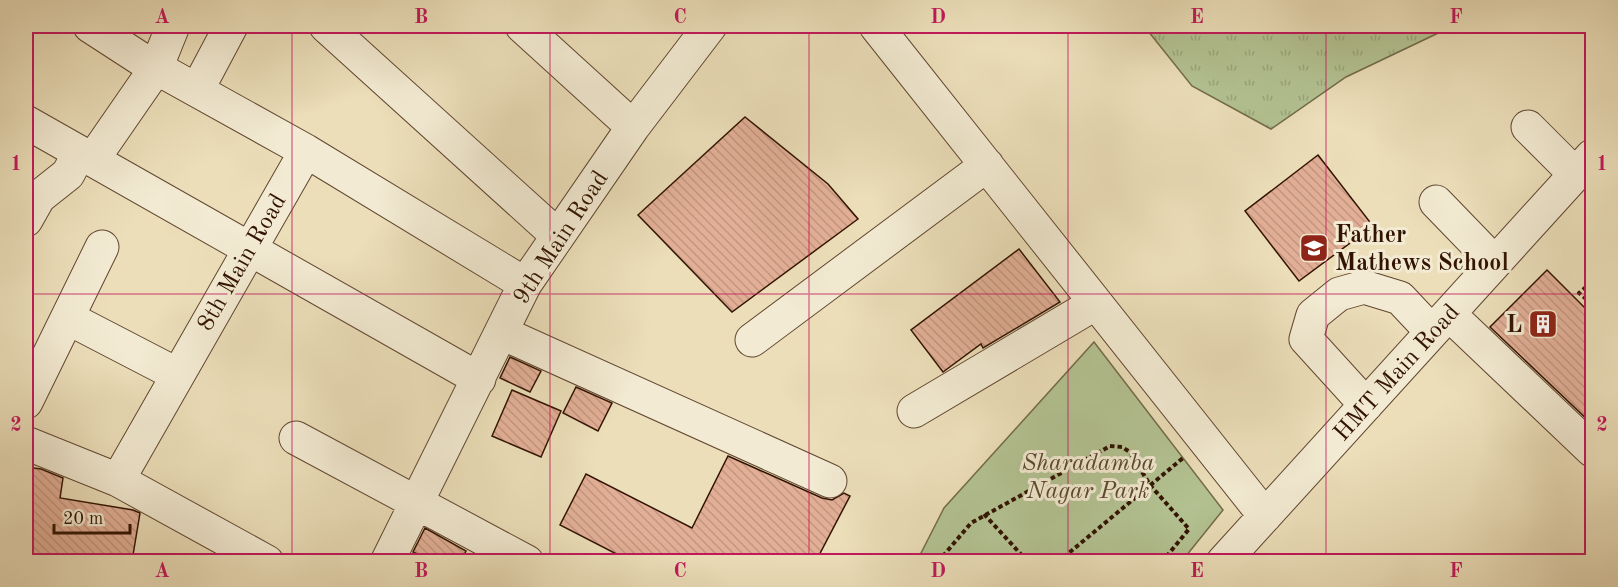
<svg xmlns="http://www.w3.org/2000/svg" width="1618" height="587" font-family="'Old Standard TT',serif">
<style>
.grass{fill:url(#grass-tufts);stroke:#736b4a;stroke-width:1.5}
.green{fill:#b3c292;stroke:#736b4a;stroke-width:1.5}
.building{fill:url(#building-back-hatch);stroke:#331402;stroke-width:1.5}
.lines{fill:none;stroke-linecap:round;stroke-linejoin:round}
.minor-casing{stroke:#614630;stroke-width:35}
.path{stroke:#331402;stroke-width:4;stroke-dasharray:4.5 3;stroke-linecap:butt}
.minor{stroke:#f2ead2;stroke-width:33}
.grid{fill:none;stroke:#c2185b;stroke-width:1.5;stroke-opacity:0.55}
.labels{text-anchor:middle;stroke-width:6;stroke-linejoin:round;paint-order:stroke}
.poi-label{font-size:24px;font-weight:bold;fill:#331402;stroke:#f2ead2;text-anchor:start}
.street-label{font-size:24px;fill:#331402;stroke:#f2ead2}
.park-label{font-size:24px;font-style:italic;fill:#59482d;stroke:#f2ead2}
.neatline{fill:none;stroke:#c2185b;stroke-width:2}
.grid-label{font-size:20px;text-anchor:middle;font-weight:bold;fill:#c2185b}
</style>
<defs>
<pattern id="grass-tufts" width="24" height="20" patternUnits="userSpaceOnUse" patternTransform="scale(1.5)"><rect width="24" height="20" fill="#b3c292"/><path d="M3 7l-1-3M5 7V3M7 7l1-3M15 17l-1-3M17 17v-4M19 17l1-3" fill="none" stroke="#9aa67c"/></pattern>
<pattern id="building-back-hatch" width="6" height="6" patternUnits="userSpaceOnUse" patternTransform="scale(1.5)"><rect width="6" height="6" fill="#e2af96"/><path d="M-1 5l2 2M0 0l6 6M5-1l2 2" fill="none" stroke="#c29680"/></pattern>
</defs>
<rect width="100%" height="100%" fill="#ebdeb9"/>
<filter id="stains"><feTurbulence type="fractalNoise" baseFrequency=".00333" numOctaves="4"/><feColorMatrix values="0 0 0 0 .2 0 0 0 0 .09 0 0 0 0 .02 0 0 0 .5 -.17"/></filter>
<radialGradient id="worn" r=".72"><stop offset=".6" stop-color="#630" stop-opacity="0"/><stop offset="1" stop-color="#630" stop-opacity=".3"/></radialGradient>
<!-- grass -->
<path class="grass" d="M 1144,26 L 1453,26 L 1346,77 L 1271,129 L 1192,86 Z"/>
<!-- green -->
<path class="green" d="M 1094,342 L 1223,510 L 1182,561 L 917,561 L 944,508 Z"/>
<!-- building -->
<path class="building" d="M 745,117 L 828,184 L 858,219 L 732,312 L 638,215 Z
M 1318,155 L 1373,226 L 1299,281 L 1245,211 Z
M 1019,249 L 1060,302 L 983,348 L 981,344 L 943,372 L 911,330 Z
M 1547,270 L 1593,316 L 1593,425 L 1490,327 Z
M 510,357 L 541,371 L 530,392 L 500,378 Z
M 576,387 L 612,403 L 598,431 L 563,413 Z
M 512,390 L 561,411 L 541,457 L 492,436 Z
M 728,456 L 822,498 L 832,500 L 844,493 L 850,496 L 816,561 L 630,561 L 560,525 L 586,474 L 692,528 Z
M 26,467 L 41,469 L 63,478 L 60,498 L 133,510 L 140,513 L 132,561 L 26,561 Z
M 425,528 L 466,551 L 461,561 L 432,561 L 413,552 Z"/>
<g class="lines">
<!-- minor casing -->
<g class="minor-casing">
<path id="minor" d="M 90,26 L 144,61 L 306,151 L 525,284
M 326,26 L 558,236
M 522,26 L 633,127
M 876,26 L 1265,516
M 197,90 L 231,26
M 26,122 L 479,379
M 1528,127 L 1575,174
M 93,159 L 156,68 L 173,26
M 1436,202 L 1495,263
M 26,220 L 39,197 L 68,174 L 79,153
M 1449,314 L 1592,450
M 68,318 L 176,374
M 502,333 L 830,481
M 752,340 L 987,165
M 26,402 L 102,247
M 1366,405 L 1306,339 L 1313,315 L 1339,294 L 1364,287 L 1400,298 L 1432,332
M 914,411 L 1096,303
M 296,438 L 527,562
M 26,443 L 118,480 L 267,562
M 118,480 L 306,151
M 387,562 L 525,284 L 633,127 L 710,26
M 1223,562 L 1592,156"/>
</g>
<!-- path -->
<path class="path" d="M 1592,282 L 1579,293 L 1592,304
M 984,514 L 1028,562
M 938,562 L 971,523 L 1110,446 L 1122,447 L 1130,452 L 1150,485 L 1189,529 L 1162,562
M 1058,562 L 1183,458"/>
<!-- minor -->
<use href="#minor" class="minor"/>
</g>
<!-- grid -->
<path class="grid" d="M 292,26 L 292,562M 550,26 L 550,562M 809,26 L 809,562M 1068,26 L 1068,562M 1326,26 L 1326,562M 26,294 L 1592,294"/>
<!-- icons -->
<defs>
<g id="school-square" transform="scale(1.5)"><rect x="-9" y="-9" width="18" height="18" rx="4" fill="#8f2418" stroke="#f2ead2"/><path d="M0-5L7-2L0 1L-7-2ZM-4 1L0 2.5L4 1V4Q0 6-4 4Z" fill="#fff"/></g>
<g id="building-square" transform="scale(1.5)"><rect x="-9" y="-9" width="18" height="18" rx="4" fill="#8f2418" stroke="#f2ead2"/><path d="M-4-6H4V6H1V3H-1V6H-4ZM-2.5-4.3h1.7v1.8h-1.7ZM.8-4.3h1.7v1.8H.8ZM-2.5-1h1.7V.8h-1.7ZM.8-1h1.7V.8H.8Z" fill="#fff"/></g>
</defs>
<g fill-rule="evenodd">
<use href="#school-square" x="1314" y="248"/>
<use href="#building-square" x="1543" y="324"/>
</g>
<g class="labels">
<!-- poi labels -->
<g class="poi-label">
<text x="1335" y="242">Father<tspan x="1335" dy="28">Mathews School</tspan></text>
<text x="1522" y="332" text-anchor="end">L</text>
</g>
<!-- street labels -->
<g class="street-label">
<text transform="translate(560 237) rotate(-57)" y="8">9th Main Road</text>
<text transform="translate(241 262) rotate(-60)" y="8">8th Main Road</text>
<text transform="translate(1396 372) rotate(-48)" y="8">HMT Main Road</text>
</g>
<!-- park labels -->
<g class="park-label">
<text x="1088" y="470">Sharadamba<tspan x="1088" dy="28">Nagar Park</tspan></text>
</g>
</g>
<!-- margin -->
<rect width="1618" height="587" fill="none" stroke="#ebdeb9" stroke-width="66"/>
<!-- scale -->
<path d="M54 524v9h76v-9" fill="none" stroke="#331402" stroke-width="3"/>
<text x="63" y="524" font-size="18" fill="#331402" stroke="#f2ead2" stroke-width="4.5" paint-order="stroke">20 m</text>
<rect x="33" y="33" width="1552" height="521" class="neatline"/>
<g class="grid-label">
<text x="162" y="23">A</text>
<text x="421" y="23">B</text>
<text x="680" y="23">C</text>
<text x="938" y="23">D</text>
<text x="1197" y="23">E</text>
<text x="1456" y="23">F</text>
<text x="16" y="170">1</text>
<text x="1602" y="170">1</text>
<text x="16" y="431">2</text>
<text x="1602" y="431">2</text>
<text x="162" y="577">A</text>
<text x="421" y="577">B</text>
<text x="680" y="577">C</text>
<text x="938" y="577">D</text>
<text x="1197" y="577">E</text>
<text x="1456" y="577">F</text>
</g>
<rect width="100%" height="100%" filter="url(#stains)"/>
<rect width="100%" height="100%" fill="url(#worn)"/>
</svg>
